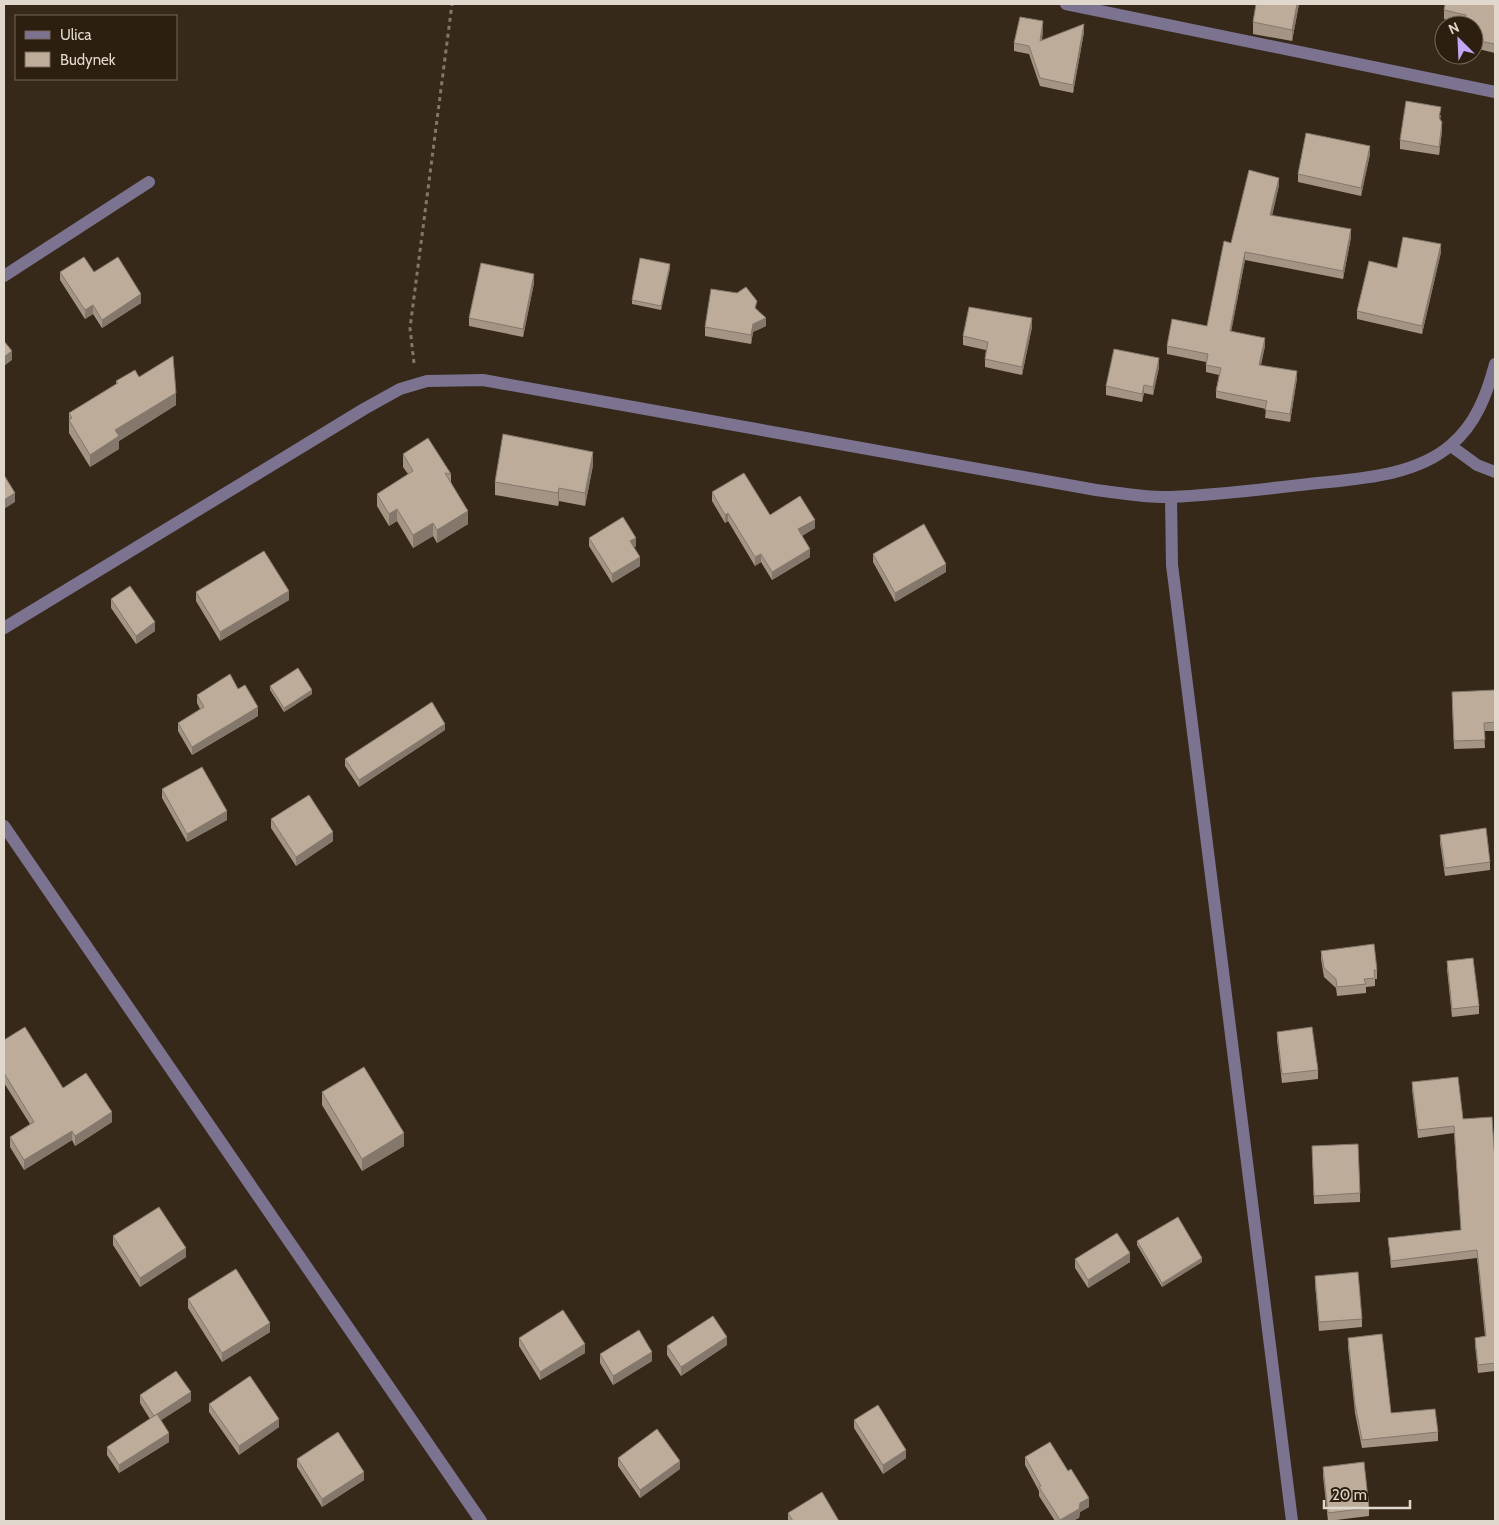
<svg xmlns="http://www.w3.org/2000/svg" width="1499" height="1525" font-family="Cabin,sans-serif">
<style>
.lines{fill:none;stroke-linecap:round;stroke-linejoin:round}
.path{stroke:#82776a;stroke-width:3;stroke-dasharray:4 4;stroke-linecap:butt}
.minor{stroke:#7c7391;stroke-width:12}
.wall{fill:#a39484}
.shaded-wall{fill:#84786c}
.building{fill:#bdac9a;stroke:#84786c}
</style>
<rect width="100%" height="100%" fill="#362919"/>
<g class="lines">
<!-- path -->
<path class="path" d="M 414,363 L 410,328 L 452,4"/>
<!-- minor -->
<path class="minor" d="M 1066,4 L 1495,92
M 4,276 L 149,182
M 1451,446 L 1477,465 L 1495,472
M 1171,497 L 1172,565 L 1292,1521
M 4,628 L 364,409 L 400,389 L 427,381 L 483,380 L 1096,490 C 1121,493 1146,498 1171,497 C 1214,495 1257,490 1300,485 C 1348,479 1412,479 1451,445 C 1476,424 1487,394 1495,364
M 4,826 L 481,1521"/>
</g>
<!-- wall -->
<path class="wall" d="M 1299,4 L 1292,41 L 1253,34 L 1253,22 Z
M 1495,4 L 1495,53 L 1474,48 L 1474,25 L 1444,19 L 1444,10 Z
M 1043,30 L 1042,41 L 1084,32 L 1073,93 L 1040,86 L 1029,54 L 1014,51 L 1014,43 Z
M 1441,115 L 1440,120 L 1442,131 L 1439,155 L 1400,149 L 1400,140 Z
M 1370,154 L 1361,196 L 1298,182 L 1298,174 Z
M 1279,185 L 1272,216 L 1351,237 L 1343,279 L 1245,260 L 1231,331 L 1265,346 L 1261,365 L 1297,378 L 1290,422 L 1265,418 L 1266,409 L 1216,398 L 1216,391 L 1219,375 L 1206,372 L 1206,362 L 1167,354 L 1167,346 L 1207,326 L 1231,243 Z
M 1441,252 L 1422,334 L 1357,319 L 1357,311 L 1397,268 Z
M 670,268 L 661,310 L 632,304 L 632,300 Z
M 60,272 L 94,272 L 141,303 L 102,328 L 93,314 L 85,319 L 60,280 Z
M 534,283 L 523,337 L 469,326 L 469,318 Z
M 757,309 L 766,326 L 753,332 L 751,344 L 705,336 L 705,327 Z
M 1032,327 L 1022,375 L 985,367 L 985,359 L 986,350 L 963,345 L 963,336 Z
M 1159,367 L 1153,395 L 1144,393 L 1142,402 L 1106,395 L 1106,386 Z
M 139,377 L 176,405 L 119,441 L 119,449 L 90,467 L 69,433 L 69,413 L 116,384 L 116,381 Z
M 403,454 L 451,474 L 451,482 L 468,524 L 437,543 L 433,536 L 413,548 L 397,521 L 389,526 L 377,506 L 377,494 L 408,474 L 403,467 Z
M 593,465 L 585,506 L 559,501 L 558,506 L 495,495 L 495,482 Z
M 712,492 L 770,515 L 815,528 L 802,536 L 810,557 L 772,580 L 761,562 L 755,566 L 728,521 L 725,523 L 712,501 Z
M 589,538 L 636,546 L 634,547 L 640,566 L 612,583 L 589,546 Z
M 873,554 L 946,572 L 895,602 L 873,562 Z
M 196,592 L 289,600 L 220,641 L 196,601 Z
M 111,599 L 155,631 L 136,644 L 111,608 Z
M 270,686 L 312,694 L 284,712 L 270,690 Z
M 238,689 L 258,716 L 192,755 L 178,731 L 178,723 L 200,709 L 197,703 L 197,695 Z
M 1495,690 L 1495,731 L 1484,731 L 1485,748 L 1454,749 L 1452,700 Z
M 445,730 L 359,787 L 345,766 L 345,759 Z
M 162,789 L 227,820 L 187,842 L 162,798 Z
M 271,819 L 333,841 L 296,866 L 271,828 Z
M 1440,835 L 1490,862 L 1490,870 L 1445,876 L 1440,843 Z
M 1321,951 L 1377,970 L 1377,979 L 1375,979 L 1375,986 L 1366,987 L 1366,993 L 1337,996 L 1336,988 L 1324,977 L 1321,959 Z
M 1447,961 L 1479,1006 L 1479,1014 L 1452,1017 L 1447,969 Z
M 1277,1032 L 1318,1070 L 1318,1079 L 1282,1083 L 1277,1040 Z
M 4,1040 L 63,1088 L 112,1122 L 75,1146 L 72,1140 L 24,1170 L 10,1147 L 10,1137 L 30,1124 L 4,1083 Z
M 1412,1082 L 1463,1119 L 1495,1163 L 1495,1371 L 1478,1373 L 1475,1345 L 1475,1338 L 1485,1336 L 1477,1258 L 1391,1268 L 1388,1238 L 1461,1230 L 1454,1133 L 1418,1138 L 1412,1090 Z
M 322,1092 L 404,1146 L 362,1171 L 322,1105 Z
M 1312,1146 L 1360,1193 L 1360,1202 L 1314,1204 Z
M 113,1236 L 186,1257 L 140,1287 L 113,1245 Z
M 1137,1241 L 1202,1262 L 1162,1287 L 1137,1245 Z
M 1075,1259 L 1130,1262 L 1088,1288 L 1075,1268 Z
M 1315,1276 L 1362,1319 L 1362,1327 L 1319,1331 L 1315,1284 Z
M 188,1299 L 270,1332 L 222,1362 L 188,1308 Z
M 519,1338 L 585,1353 L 540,1380 L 519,1346 Z
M 1348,1338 L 1391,1413 L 1438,1432 L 1438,1441 L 1362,1448 L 1355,1413 L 1348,1347 Z
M 727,1345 L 681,1376 L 667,1355 L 667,1346 Z
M 600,1354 L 652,1361 L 613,1385 L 600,1363 Z
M 140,1395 L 191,1401 L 160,1420 L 169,1442 L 119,1473 L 107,1455 L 107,1447 L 150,1419 L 140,1403 Z
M 209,1404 L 279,1427 L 239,1455 L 209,1412 Z
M 854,1420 L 906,1458 L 883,1474 L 854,1428 Z
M 1025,1457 L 1068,1471 L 1089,1507 L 1080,1512 L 1079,1518 L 1072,1521 L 1055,1521 L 1039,1496 L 1039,1491 L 1025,1465 Z
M 618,1458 L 680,1469 L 640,1498 L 618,1466 Z
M 297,1459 L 364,1480 L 322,1507 L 297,1467 Z
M 1323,1467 L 1369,1508 L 1369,1516 L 1328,1521 L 1323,1476 Z
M 788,1513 L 839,1521 L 788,1521 Z"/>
<!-- shaded-wall -->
<path class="shaded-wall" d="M 1297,4 L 1299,4 L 1292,41 L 1292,30 Z
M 1043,21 L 1043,30 L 1040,50 L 1040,41 Z
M 1084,24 L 1084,32 L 1073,93 L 1073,85 Z
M 1442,122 L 1442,131 L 1439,155 L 1439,147 Z
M 1370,146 L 1370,154 L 1361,196 L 1361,188 Z
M 1279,178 L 1279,185 L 1270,223 L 1270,215 Z
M 1351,229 L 1351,237 L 1343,279 L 1343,271 Z
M 1441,244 L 1441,252 L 1422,334 L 1422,326 Z
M 1245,252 L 1245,260 L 1230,338 L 1230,331 Z
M 670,264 L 670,268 L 661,310 L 661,306 Z
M 534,274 L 534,283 L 523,337 L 523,329 Z
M 141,294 L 141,303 L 102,328 L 102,320 Z
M 93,305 L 93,314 L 85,319 L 85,310 Z
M 766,318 L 766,326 L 753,332 L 751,344 L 751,335 L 753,324 Z
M 1032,318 L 1032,327 L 1022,375 L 1022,367 Z
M 1265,338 L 1265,346 L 1259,372 L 1259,365 Z
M 12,351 L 12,360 L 4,366 L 4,357 Z
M 1159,358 L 1159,367 L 1153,395 L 1153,387 Z
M 1297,371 L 1297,378 L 1290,422 L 1290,414 Z
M 1144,385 L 1144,393 L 1142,402 L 1142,394 Z
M 176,393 L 176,405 L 119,441 L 119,449 L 90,467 L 90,455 L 115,430 Z
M 593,452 L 593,465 L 585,506 L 585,493 Z
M 559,488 L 559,501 L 558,506 L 558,493 Z
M 15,493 L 15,502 L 4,509 L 4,500 Z
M 397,509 L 397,521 L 389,526 L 389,514 Z
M 468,511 L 468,524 L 437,543 L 437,530 Z
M 728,513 L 728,521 L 725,523 L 725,515 Z
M 815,520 L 815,528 L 798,538 L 798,529 Z
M 433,523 L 433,536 L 413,548 L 413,535 Z
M 636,538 L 636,546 L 630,550 L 630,541 Z
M 810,549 L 810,557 L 772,580 L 772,572 Z
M 761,554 L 761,562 L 755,566 L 755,557 Z
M 640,557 L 640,566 L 612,583 L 612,574 Z
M 946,564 L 946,572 L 895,602 L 895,593 Z
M 289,591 L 289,600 L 220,641 L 220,632 Z
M 155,622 L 155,631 L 136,644 L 136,636 Z
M 312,690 L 312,694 L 284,712 L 284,708 Z
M 258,707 L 258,716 L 192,755 L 192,747 Z
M 445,724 L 445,730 L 359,787 L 359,780 Z
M 227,811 L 227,820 L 187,842 L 187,834 Z
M 333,832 L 333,841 L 296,866 L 296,857 Z
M 112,1112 L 112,1122 L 75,1146 L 75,1136 Z
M 72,1131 L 72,1140 L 24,1170 L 24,1160 Z
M 404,1133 L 404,1146 L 362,1171 L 362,1159 Z
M 186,1248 L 186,1257 L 140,1287 L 140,1278 Z
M 1130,1253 L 1130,1262 L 1088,1288 L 1088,1280 Z
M 1202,1258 L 1202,1262 L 1162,1287 L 1162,1283 Z
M 270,1323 L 270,1332 L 222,1362 L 222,1353 Z
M 727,1337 L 727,1345 L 681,1376 L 681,1367 Z
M 585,1344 L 585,1353 L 540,1380 L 540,1372 Z
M 652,1352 L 652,1361 L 613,1385 L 613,1376 Z
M 191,1392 L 191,1401 L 154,1425 L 154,1416 Z
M 279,1419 L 279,1427 L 239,1455 L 239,1446 Z
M 169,1433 L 169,1442 L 119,1473 L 119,1465 Z
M 906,1450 L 906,1458 L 883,1474 L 883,1465 Z
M 680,1461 L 680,1469 L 640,1498 L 640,1490 Z
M 364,1472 L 364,1480 L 322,1507 L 322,1499 Z
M 1089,1498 L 1089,1507 L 1080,1512 L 1079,1518 L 1072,1521 L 1060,1521 L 1060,1520 L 1080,1503 Z"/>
<!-- building -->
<path class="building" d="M 1256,4 L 1297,4 L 1292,30 L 1253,22 Z
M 1445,4 L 1495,4 L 1495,44 L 1474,40 L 1474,25 L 1464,25 L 1466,15 L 1444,10 Z
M 1020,17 L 1043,21 L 1040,41 L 1084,24 L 1073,85 L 1040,78 L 1029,46 L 1014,43 Z
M 1406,101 L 1441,107 L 1439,118 L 1442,122 L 1439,147 L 1400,140 Z
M 1306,133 L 1370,146 L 1361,188 L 1298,174 Z
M 1249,170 L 1279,178 L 1270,215 L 1351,229 L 1343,271 L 1245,252 L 1230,331 L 1265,338 L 1259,365 L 1297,371 L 1290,414 L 1265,410 L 1267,401 L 1216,391 L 1221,368 L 1206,365 L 1208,354 L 1167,346 L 1172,319 L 1207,326 L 1224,241 L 1231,243 Z
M 1403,237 L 1441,244 L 1422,326 L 1357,311 L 1369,261 L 1397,268 Z
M 84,257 L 94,272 L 118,257 L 141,294 L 102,320 L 93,305 L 85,310 L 60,272 Z
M 640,258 L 670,264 L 661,306 L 632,300 Z
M 481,263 L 534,274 L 523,329 L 469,318 Z
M 746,287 L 757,301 L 755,308 L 766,318 L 753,324 L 751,335 L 705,327 L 711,289 L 737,293 Z
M 969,307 L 1032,318 L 1022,367 L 985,359 L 988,342 L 963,336 Z
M 4,341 L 12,351 L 4,357 Z
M 1114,349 L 1159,358 L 1153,387 L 1144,385 L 1142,394 L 1106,386 Z
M 173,356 L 176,393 L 115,430 L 119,436 L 90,455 L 69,420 L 72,418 L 69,413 L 118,383 L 116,381 L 135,370 L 139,377 Z
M 503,434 L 593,452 L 585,493 L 559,488 L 558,493 L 495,482 Z
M 428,438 L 451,474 L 445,473 L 468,511 L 437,530 L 433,523 L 413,535 L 397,509 L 389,514 L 377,494 L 413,471 L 403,454 Z
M 744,473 L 770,515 L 800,496 L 815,520 L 798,529 L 810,549 L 772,572 L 761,554 L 755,557 L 728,513 L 725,515 L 712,492 Z
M 4,475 L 15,493 L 4,500 Z
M 623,517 L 636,538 L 630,541 L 640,557 L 612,574 L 589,538 Z
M 924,524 L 946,564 L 895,593 L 873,554 Z
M 264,551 L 289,591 L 220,632 L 196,592 Z
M 130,586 L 155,622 L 136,636 L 111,599 Z
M 298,668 L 312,690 L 284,708 L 270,686 Z
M 230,674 L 238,689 L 245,685 L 258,707 L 192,747 L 178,723 L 204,707 L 197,695 Z
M 1495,690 L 1495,722 L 1484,723 L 1485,740 L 1454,741 L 1452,692 Z
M 432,702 L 445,724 L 359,780 L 345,759 Z
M 202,767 L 227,811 L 187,834 L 162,789 Z
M 309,795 L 333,832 L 296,857 L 271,819 Z
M 1486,828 L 1490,862 L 1445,868 L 1440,835 Z
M 1374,944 L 1377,970 L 1374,970 L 1375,978 L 1364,979 L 1366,984 L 1337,987 L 1336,979 L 1324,968 L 1321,951 Z
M 1473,958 L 1479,1006 L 1452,1009 L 1447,961 Z
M 25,1027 L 63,1088 L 86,1073 L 112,1112 L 75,1136 L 72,1131 L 24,1160 L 10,1137 L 34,1122 L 4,1073 L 4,1040 Z
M 1312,1027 L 1318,1070 L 1282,1074 L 1277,1032 Z
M 364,1067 L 404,1133 L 362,1159 L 322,1092 Z
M 1458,1077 L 1463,1119 L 1492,1117 L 1495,1163 L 1495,1363 L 1478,1365 L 1475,1338 L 1486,1336 L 1477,1250 L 1391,1261 L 1388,1238 L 1461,1230 L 1454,1126 L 1418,1130 L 1412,1082 Z
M 1358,1144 L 1360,1193 L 1314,1196 L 1312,1146 Z
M 159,1207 L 186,1248 L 140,1278 L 113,1236 Z
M 1178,1217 L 1202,1258 L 1162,1283 L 1137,1241 Z
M 1117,1233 L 1130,1253 L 1088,1280 L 1075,1259 Z
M 236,1269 L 270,1323 L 222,1353 L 188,1299 Z
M 1358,1272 L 1362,1319 L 1319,1322 L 1315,1276 Z
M 563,1310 L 585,1344 L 540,1372 L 519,1338 Z
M 713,1316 L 727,1337 L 681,1367 L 667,1346 Z
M 639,1330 L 652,1352 L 613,1376 L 600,1354 Z
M 1382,1334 L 1391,1413 L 1435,1409 L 1438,1432 L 1362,1440 L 1355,1404 L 1348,1338 Z
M 176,1371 L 191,1392 L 154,1416 L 140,1395 Z
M 250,1376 L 279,1419 L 239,1446 L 209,1404 Z
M 878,1405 L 906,1450 L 883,1465 L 854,1420 Z
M 157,1414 L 169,1433 L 119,1465 L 107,1447 Z
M 657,1429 L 680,1461 L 640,1490 L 618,1458 Z
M 338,1432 L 364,1472 L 322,1499 L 297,1459 Z
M 1050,1442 L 1068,1471 L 1071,1469 L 1089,1498 L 1080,1503 L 1079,1509 L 1060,1520 L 1039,1487 L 1041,1486 L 1025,1457 Z
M 1364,1462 L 1369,1508 L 1328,1513 L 1323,1467 Z
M 822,1492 L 839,1521 L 793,1521 L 788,1513 Z"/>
<!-- border -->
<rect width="1499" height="1525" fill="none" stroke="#e0d7cd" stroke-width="10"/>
<!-- legend -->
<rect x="15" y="15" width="162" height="65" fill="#2c1f10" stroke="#74695c"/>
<rect x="25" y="31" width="25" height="8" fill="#7c7391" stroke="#74695c"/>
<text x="60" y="40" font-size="15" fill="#e0d7cd">Ulica</text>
<rect x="25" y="52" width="25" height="15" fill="#bdac9a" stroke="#74695c"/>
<text x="60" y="65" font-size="15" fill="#e0d7cd">Budynek</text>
<!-- north arrow -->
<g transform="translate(1459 40) rotate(336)"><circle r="24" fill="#2c1f10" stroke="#74695c"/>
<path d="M0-4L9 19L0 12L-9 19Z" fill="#c0a8f4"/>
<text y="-8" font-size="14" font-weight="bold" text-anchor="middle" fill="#e0d7cd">N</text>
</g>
<!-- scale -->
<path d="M1324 1500v8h86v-8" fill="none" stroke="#e0d7cd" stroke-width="2.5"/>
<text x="1332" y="1500" font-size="15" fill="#e0d7cd" stroke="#2c1f10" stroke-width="4" paint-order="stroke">20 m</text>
</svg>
